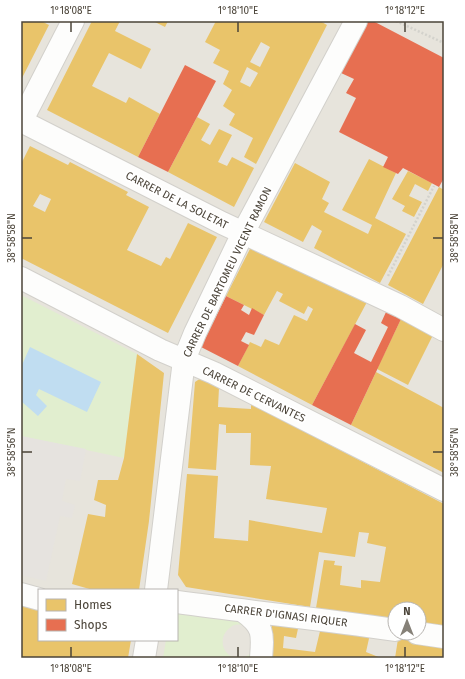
<svg xmlns="http://www.w3.org/2000/svg" width="465" height="679" font-family="'Fira Sans',sans-serif">
<style>
.residential{fill:#e7e4dc;fill-rule:evenodd}
.green{fill:#e1eecf}
.parking{fill:#e6e3df}
.water{fill:#c0ddf1}
.homes{fill:#e9c46a;fill-rule:evenodd}
.shops{fill:#e76f51}
.lines{fill:none;stroke-linecap:round;stroke-linejoin:round}
.minor-casing{stroke:#d2d0cb;stroke-width:24}
.path{stroke:#d3d2cc;stroke-width:2.5;stroke-dasharray:2 2;stroke-linecap:butt}
.minor{stroke:#fdfdfc;stroke-width:22}
.ticks{fill:none;stroke:#4b4439;stroke-width:1.5}
.labels{text-anchor:middle;stroke-width:4;stroke-linejoin:round;paint-order:stroke}
.street-label{font-size:11px;fill:#4b4439;stroke:#fff}
.neatline{fill:none;stroke:#4b4439;stroke-width:1.5}
.ticks-label{font-size:10px;text-anchor:middle;fill:#4b4439}
</style>
<rect width="100%" height="100%" fill="#f4f2ee"/>
<!-- residential -->
<path class="residential" d="M 21,21 L 444,21 L 444,658 L 21,658 ZM 39,590 L 177,590 L 177,640 L 39,640 ZM 395,609 L 419,609 L 419,633 L 395,633 Z"/>
<!-- green -->
<path class="green" d="M 21,295 L 137,354 L 124,458 L 21,436 Z
M 177,614 L 242,619 C 259,630 257,639 255,658 L 241,658 C 267,652 254,617 232,626 C 228,629 224,633 223,638 C 221,649 228,657 238,658 L 163,658 L 166,640 L 177,640 Z"/>
<!-- parking -->
<path class="parking" d="M 21,436 L 86,449 L 80,481 L 66,479 L 62,501 L 75,505 L 72,518 L 60,516 L 46,581 L 21,575 Z"/>
<!-- water -->
<path class="water" d="M 30,347 L 101,382 L 87,412 L 39,389 L 36,395 L 47,406 L 38,416 L 21,401 L 21,367 Z"/>
<!-- homes -->
<path class="homes" d="M 21,21 L 41,21 L 49,25 L 21,80 Z
M 92,21 L 120,21 L 115,31 L 151,49 L 141,69 L 109,53 L 92,86 L 126,103 L 129,97 L 160,114 L 138,157 L 47,110 Z
M 153,21 L 168,21 L 165,27 Z
M 216,21 L 320,21 L 327,25 L 256,164 L 244,157 L 253,138 L 229,125 L 235,114 L 223,106 L 232,90 L 223,84 L 229,71 L 213,63 L 220,50 L 205,42 ZM 261,42 L 270,47 L 260,67 L 250,62 ZM 247,67 L 258,73 L 250,87 L 240,82 Z
M 197,117 L 210,124 L 201,140 L 210,145 L 219,129 L 232,135 L 218,162 L 227,166 L 232,157 L 254,168 L 234,207 L 168,172 Z
M 30,146 L 68,165 L 70,162 L 128,192 L 126,195 L 149,207 L 127,250 L 161,266 L 166,257 L 170,259 L 188,223 L 217,237 L 168,333 L 21,258 L 21,164 ZM 40,194 L 51,199 L 45,212 L 33,206 Z
M 369,159 L 396,173 L 375,218 L 406,234 L 380,283 L 314,248 L 322,231 L 312,225 L 303,242 L 264,222 L 295,163 L 330,182 L 322,199 L 329,203 L 324,212 L 368,234 L 372,225 L 342,210 Z
M 408,171 L 432,183 L 428,191 L 415,184 L 409,196 L 422,202 L 414,217 L 402,211 L 405,206 L 392,199 Z
M 439,187 L 444,190 L 444,263 L 423,304 L 388,285 Z
M 253,243 L 367,302 L 312,405 L 238,366 L 250,342 L 261,347 L 265,339 L 279,345 L 294,315 L 307,321 L 313,309 L 308,306 L 304,314 L 279,301 L 283,294 L 277,291 L 264,315 L 226,296 Z
M 401,319 L 433,335 L 408,385 L 377,369 Z
M 137,354 L 164,373 L 149,521 L 139,590 L 93,590 L 72,584 L 88,514 L 105,517 L 106,505 L 94,500 L 98,480 L 118,480 L 124,458 Z
M 376,372 L 444,408 L 444,473 L 351,425 Z
M 201,378 L 219,388 L 218,407 L 251,409 L 251,404 L 444,504 L 444,628 L 419,624 L 419,609 L 395,609 L 395,620 L 316,608 L 324,560 L 335,561 L 334,565 L 342,566 L 340,585 L 361,588 L 361,580 L 380,582 L 386,547 L 367,543 L 369,533 L 359,532 L 355,557 L 319,552 L 310,607 L 186,587 L 178,575 L 187,474 L 218,476 L 214,538 L 248,541 L 249,520 L 322,533 L 327,508 L 266,499 L 271,466 L 250,465 L 251,433 L 226,433 L 226,425 L 219,424 L 216,470 L 188,468 L 195,382 Z
M 21,605 L 39,610 L 39,640 L 131,640 L 128,658 L 21,658 Z
M 272,620 L 299,624 L 296,638 L 284,636 L 283,648 L 315,652 L 321,627 L 370,634 L 366,652 L 381,658 L 270,658 Z
M 398,639 L 444,645 L 444,658 L 395,658 Z"/>
<!-- shops -->
<path class="shops" d="M 368,21 L 373,21 L 444,58 L 444,178 L 439,187 L 403,168 L 398,174 L 383,167 L 388,157 L 339,132 L 356,98 L 346,93 L 354,79 L 341,73 Z
M 185,65 L 216,81 L 168,172 L 138,157 Z
M 226,296 L 244,305 L 241,310 L 249,315 L 252,308 L 264,315 L 254,335 L 246,332 L 241,341 L 249,345 L 238,366 L 201,347 Z
M 386,312 L 401,319 L 351,425 L 312,405 L 355,324 L 366,330 L 354,353 L 371,362 L 388,327 L 381,323 Z"/>
<g class="lines">
<!-- minor casing -->
<g class="minor-casing">
<path id="minor" d="M 21,121 L 222,223 L 400,306 L 444,330
M 21,122 L 73,21
M 21,278 L 160,350 L 214,373 L 444,490
M 156,590 L 184,360 L 195,333 L 243,233 L 356,21
M 21,594 L 39,599
M 177,602 C 250,612 323,619 395,630
M 243,611 C 264,626 263,634 261,658
M 417,633 L 444,637
M 144,658 L 147,640"/>
</g>
<!-- path -->
<path class="path" d="M 396,21 L 444,43
M 388,276 L 434,186"/>
<!-- minor -->
<use href="#minor" class="minor"/>
</g>
<!-- ticks -->
<path class="ticks" d="M 71,22 L 71,32M 238,22 L 238,32M 405,22 L 405,32M 22,238 L 32,238M 433,238 L 443,238M 22,452 L 32,452M 433,452 L 443,452M 71,647 L 71,657M 238,647 L 238,657M 405,647 L 405,657"/>
<g class="labels">
<!-- street labels -->
<g class="street-label">
<text transform="translate(177 200) rotate(27)" y="4">CARRER DE LA SOLETAT</text>
<text transform="translate(227 272) rotate(-64)" y="4">CARRER DE BARTOMEU VICENT RAMON</text>
<text transform="translate(254 394) rotate(26)" y="4">CARRER DE CERVANTES</text>
<text transform="translate(286 615) rotate(7)" y="4">CARRER D'IGNASI RIQUER</text>
</g>
</g>
<!-- border -->
<rect width="465" height="679" fill="none" stroke="#ffffff" stroke-width="44"/>
<!-- legend -->
<rect x="38" y="589" width="140" height="52" fill="#ffffff" stroke="#b7b4b0"/>
<rect x="46" y="599" width="20" height="12" fill="#e9c46a" stroke="#b7b4b0"/>
<text x="74" y="609" font-size="12" fill="#4b4439">Homes</text>
<rect x="46" y="619" width="20" height="12" fill="#e76f51" stroke="#b7b4b0"/>
<text x="74" y="629" font-size="12" fill="#4b4439">Shops</text>
<!-- north arrow -->
<g transform="translate(407 621)"><circle r="19" fill="#ffffff" stroke="#b7b4b0"/>
<path d="M0-3L7 15L0 10L-7 15Z" fill="#868178"/>
<text y="-6" font-size="11" font-weight="bold" text-anchor="middle" fill="#4b4439">N</text>
</g>
<rect x="22" y="22" width="421" height="635" class="neatline"/>
<g class="ticks-label">
<text x="71" y="14">1°18'08"E</text>
<text x="238" y="14">1°18'10"E</text>
<text x="405" y="14">1°18'12"E</text>
<text transform="translate(11 238) rotate(-90)" y="4">38°58'58"N</text>
<text transform="translate(454 238) rotate(-90)" y="4">38°58'58"N</text>
<text transform="translate(11 452) rotate(-90)" y="4">38°58'56"N</text>
<text transform="translate(454 452) rotate(-90)" y="4">38°58'56"N</text>
<text x="71" y="672">1°18'08"E</text>
<text x="238" y="672">1°18'10"E</text>
<text x="405" y="672">1°18'12"E</text>
</g>
</svg>
